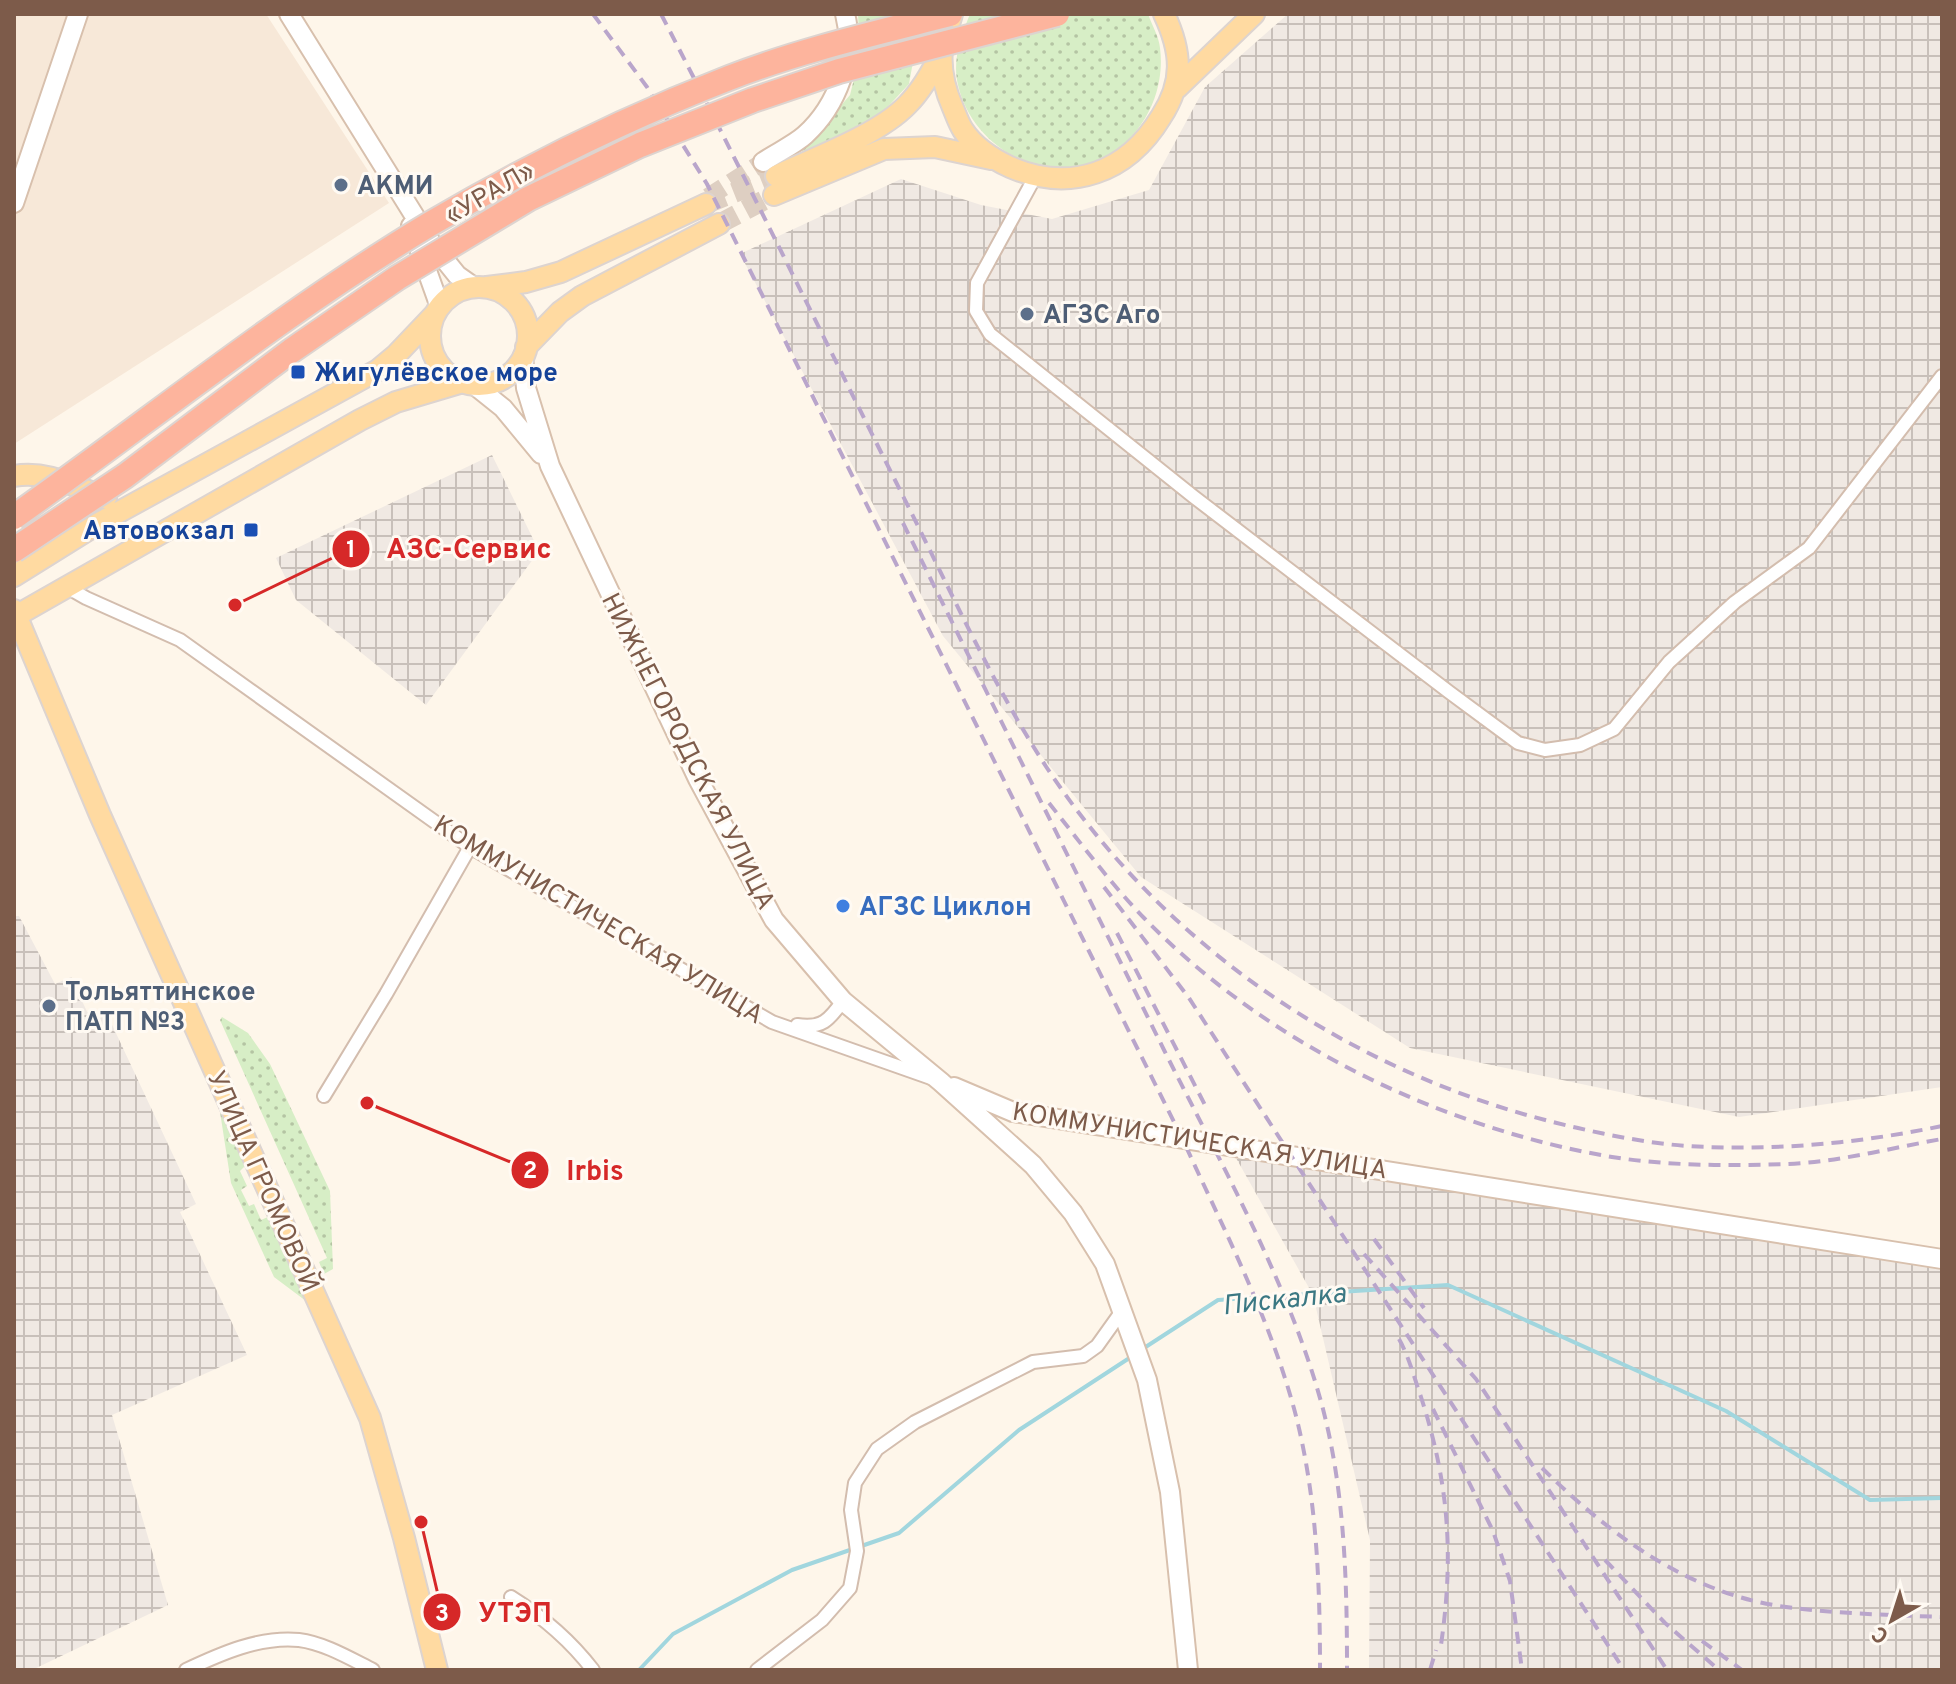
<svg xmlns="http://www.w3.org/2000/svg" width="1956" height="1684" font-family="Overpass,sans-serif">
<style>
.residential{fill:#f7e8d8}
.industrial{fill:url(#industrial-grid)}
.grass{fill:url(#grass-dots)}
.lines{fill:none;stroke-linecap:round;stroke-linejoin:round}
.stream{stroke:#a1d6de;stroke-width:4}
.secondary-tunnel{stroke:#decfc2;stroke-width:18;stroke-dasharray:18 9;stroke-linecap:butt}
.primary-tunnel{stroke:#decfc2;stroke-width:20;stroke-dasharray:20 10;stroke-linecap:butt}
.street-casing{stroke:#d3bdae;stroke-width:16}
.secondary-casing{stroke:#d8c0ad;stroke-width:22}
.primary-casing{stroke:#ddd4d0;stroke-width:24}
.street{stroke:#fff;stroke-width:12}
.secondary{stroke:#fff;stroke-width:18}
.primary{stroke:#ffdaa1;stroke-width:20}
.rail{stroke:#b9a5cb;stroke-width:4;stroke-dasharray:12 8;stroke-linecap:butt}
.highway-bridge-casing{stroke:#ddd4d0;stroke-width:28;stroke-linecap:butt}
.highway-bridge{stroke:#fdb49d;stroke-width:24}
.service-dot{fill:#5c6f8a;stroke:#fffaf3;stroke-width:3}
.transit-dot{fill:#1a4fb4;stroke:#fffaf3;stroke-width:3}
.shop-dot{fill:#3f7fe0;stroke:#fffaf3;stroke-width:3}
.labels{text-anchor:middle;stroke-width:6;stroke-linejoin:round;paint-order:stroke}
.service-label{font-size:26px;font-weight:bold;fill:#4e5e75;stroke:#fffaf3;text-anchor:start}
.street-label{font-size:26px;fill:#7d5b4a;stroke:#fffaf3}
.transit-label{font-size:26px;font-weight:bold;fill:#164399;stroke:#fffaf3;text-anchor:start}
.shop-label{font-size:26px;font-weight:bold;fill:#366cbe;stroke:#fffaf3;text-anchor:start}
.water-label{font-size:28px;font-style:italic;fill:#3b7883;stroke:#fffaf3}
.leader{fill:none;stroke:#d62828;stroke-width:3}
.callout-dot{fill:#d62828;stroke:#fffaf3;stroke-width:3}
.mark-label{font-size:24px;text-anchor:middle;font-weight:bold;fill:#fff}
.callout-label{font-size:28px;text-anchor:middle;font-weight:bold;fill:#d62828;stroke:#fffaf3;stroke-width:6;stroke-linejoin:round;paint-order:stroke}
</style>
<defs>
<pattern id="industrial-grid" width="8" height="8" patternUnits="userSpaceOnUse" patternTransform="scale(2)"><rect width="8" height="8" fill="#f0e9e3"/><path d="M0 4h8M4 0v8" fill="none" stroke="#c8c0ba"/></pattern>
<pattern id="grass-dots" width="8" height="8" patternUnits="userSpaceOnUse" patternTransform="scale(2)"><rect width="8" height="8" fill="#d7eec6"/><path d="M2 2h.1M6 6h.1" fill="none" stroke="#b4c4a3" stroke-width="1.8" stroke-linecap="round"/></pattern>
</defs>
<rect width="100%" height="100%" fill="#fef6ea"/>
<!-- residential -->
<path class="residential" d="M 14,14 L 266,14 L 389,203 L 14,444 Z"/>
<!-- industrial -->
<path class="industrial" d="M 1288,14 L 1942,14 L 1942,1087 L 1739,1117 L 1410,1048 L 1141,877 L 943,636 L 740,254 L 901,179 L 981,205 L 1052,219 L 1149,190 L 1205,87 Z
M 492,455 L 539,551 L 426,705 L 296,600 L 276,558 Z
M 14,916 L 19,916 L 55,984 L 71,977 L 89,1016 L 97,1013 L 100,1018 L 107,1014 L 196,1204 L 180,1212 L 247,1355 L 112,1415 L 168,1605 L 32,1670 L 14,1670 Z
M 1231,1149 L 1942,1263 L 1942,1670 L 1369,1670 L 1370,1540 L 1313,1295 Z"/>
<!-- grass -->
<path class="grass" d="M 858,14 L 902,14 L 916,45 L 909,84 L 882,113 L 806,154 L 802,151 L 850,95 L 860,55 Z
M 970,14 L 1148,14 C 1152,25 1159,37 1160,48 C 1167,101 1132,157 1077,167 C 1023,175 970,138 958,85 C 952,60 961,36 970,14 Z
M 222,1017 L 248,1033 L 270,1064 L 330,1191 L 333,1269 L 324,1274 L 319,1262 L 327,1258 L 220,1020 Z
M 218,1099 L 248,1163 L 240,1171 L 247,1186 L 241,1190 L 249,1206 L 254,1204 L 261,1220 L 270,1216 L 310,1304 L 274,1277 L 231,1183 Z"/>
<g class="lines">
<!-- stream -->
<path class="stream" d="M 1141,1350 L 1218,1300 L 1448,1285 L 1726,1411 L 1870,1500 L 1942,1498
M 639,1670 L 673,1634 L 792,1570 L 899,1533 L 1019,1430 L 1134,1355"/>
<!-- secondary-tunnel -->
<path class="secondary-tunnel" d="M 708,197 L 763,162"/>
<!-- primary-tunnel -->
<path class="primary-tunnel" d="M 706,204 L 776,176
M 719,224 L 774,195"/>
<!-- street casing -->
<g class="street-casing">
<path id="street" d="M 1035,177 L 977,283 L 976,311 L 990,334 L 1194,497 L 1449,692 L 1518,743 L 1545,750 L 1580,745 L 1614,729 L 1669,662 L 1735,602 L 1809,548 L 1942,376
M 65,586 L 86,598 L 180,640 L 470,847 L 772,1022 L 931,1078
M 797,1025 C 822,1029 829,1020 843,1001
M 324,1096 L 386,994 L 470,847
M 511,1597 C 543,1617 570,1640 593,1670
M 186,1670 C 220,1654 260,1636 299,1640 C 324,1643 351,1659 373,1670
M 757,1670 L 822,1620 L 850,1588 L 857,1551 L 851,1510 L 855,1483 L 877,1449 L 915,1422 L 1033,1362 L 1083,1356 L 1097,1346 L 1122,1311"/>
</g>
<!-- secondary casing -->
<g class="secondary-casing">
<path id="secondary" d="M 289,14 L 432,244 L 457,275 L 474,287
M 763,162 C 776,153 794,145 805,135 C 837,106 856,56 845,14
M 14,203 L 78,14
M 411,226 L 440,307
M 523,356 L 526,388 L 550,466 L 698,779 L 774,920 L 843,1001 L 941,1082 L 1033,1165 L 1073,1213 L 1105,1264 L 1147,1380 L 1170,1492 L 1188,1670
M 473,384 L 503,408 L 541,454
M 954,1087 L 1013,1112 L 1942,1259"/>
</g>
<!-- primary casing -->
<g class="primary-casing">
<path id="primary" d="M 952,14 C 949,25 944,38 942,49 C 940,69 945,90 953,108 C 956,115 959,124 963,130 C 974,147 993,159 1010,167 C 1071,193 1127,173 1161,117 C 1184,82 1182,52 1164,14
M 1177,88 L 1254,14
M 776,176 C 814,158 878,135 907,105 C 922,90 932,72 941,53
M 774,195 L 884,149 L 935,147 L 991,159
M 487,287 L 526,282 L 561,272 L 706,204
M430 336a49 49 0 1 1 98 0a49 49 0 1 1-98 0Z
M 526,347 L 560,312 L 582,296 L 719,224
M 14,476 C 48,470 75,487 106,498
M 14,576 L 99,523 L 378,370 L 396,355 L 434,315
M 14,610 L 100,815 L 370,1418 L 404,1538 L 437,1670
M 14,617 L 360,420 L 396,402 L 463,382"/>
</g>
<!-- street -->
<use href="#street" class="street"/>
<!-- secondary -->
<use href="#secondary" class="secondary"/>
<!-- primary -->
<use href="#primary" class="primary"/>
<!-- rail -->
<path class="rail" d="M 593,14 L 647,87 L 707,184 L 1183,1140 C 1224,1230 1271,1320 1296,1416 C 1317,1499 1320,1585 1320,1670
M 661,14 C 746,178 827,345 910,510 C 953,596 994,687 1047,768 C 1170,954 1362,1080 1578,1128 C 1621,1138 1665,1146 1708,1147 C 1787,1150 1865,1142 1942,1126
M 903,523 C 990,699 1077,874 1164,1050 C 1221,1164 1290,1285 1323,1409 C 1345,1494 1347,1583 1347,1670
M 1049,803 C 1080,842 1110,883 1145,919 C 1267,1044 1441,1128 1612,1157 C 1669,1166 1729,1166 1787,1164 C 1839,1162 1891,1148 1942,1139
M 1104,887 L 1189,998 L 1624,1670
M 1117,933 L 1208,1111
M 1374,1239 L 1424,1308
M 1364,1254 L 1476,1379 L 1667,1670
M 1399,1339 C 1409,1357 1414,1377 1421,1397 C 1449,1484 1454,1555 1441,1645
M 1433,1409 L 1493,1531 L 1510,1581 L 1522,1670
M 1542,1468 C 1612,1537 1693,1597 1794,1608 C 1843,1614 1893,1615 1942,1617
M 1605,1560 L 1665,1623 L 1719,1670
M 1702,1641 L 1742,1670
M 1430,1670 L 1436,1650"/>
<!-- highway-bridge casing -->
<g class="highway-bridge-casing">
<path id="highway-bridge" d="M 14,517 C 152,419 285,311 430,224 C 525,168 626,118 729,78 C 801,50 876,33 950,14
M 14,550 L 125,476 L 291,351 L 397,278 L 528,199 L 640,145 L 753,100 L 839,71 L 1057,14"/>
</g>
<!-- highway-bridge -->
<use href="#highway-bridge" class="highway-bridge"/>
</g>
<!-- markers -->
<g class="service-dot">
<circle cx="341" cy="185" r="8"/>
<circle cx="1027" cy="314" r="8"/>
<circle cx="49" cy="1006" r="8"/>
</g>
<g class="transit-dot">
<rect x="290" y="364" width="16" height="16" rx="4"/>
<rect x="243" y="522" width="16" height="16" rx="4"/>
</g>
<circle class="shop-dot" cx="843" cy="906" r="8"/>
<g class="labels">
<!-- service labels -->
<g class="service-label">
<text x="357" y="194">АКМИ</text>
<text x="1043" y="323">АГЗС Аго</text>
<text x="65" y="1000">Тольяттинское<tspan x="65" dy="30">ПАТП №3</tspan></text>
</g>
<!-- street labels -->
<g class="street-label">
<text transform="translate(489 192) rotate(-30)" y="9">«УРАЛ»</text>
<text transform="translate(689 751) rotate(63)" y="9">НИЖНЕГОРОДСКАЯ УЛИЦА</text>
<text transform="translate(599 919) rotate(31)" y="9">КОММУНИСТИЧЕСКАЯ УЛИЦА</text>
<text transform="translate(1200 1140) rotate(9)" y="9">КОММУНИСТИЧЕСКАЯ УЛИЦА</text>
<text transform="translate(264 1181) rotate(66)" y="9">УЛИЦА ГРОМОВОЙ</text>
</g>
<!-- transit labels -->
<g class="transit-label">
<text x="314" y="381">Жигулёвское море</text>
<text x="235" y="539" text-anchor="end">Автовокзал</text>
</g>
<!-- shop labels -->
<g class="shop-label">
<text x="859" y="915">АГЗС Циклон</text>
</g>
<!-- water labels -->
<g class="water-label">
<text transform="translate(1284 1298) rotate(-6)" y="10">Пискалка</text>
</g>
</g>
<!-- callouts -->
<path class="leader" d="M235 605L351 549M367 1103L530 1170M421 1522L442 1612"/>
<g class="callout-dot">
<circle cx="235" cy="605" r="8"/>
<circle cx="367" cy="1103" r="8"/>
<circle cx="421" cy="1522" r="8"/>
<circle cx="351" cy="549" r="20"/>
<circle cx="530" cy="1170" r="20"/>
<circle cx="442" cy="1612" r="20"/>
</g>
<g class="mark-label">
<text x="351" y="557">1</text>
<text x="530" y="1178">2</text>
<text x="442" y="1621">3</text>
</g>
<g class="callout-label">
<text x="469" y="558">АЗС-Сервис</text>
<text x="595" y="1180">Irbis</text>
<text x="515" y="1622">УТЭП</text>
</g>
<!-- border -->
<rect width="1956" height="1684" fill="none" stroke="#7d5b4a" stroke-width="32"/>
<!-- north arrow -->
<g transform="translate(1892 1620) rotate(219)" stroke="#fffaf3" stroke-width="6" paint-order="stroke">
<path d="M0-6L14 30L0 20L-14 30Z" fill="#7d5b4a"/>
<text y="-12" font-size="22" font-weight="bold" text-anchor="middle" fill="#7d5b4a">С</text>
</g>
</svg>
